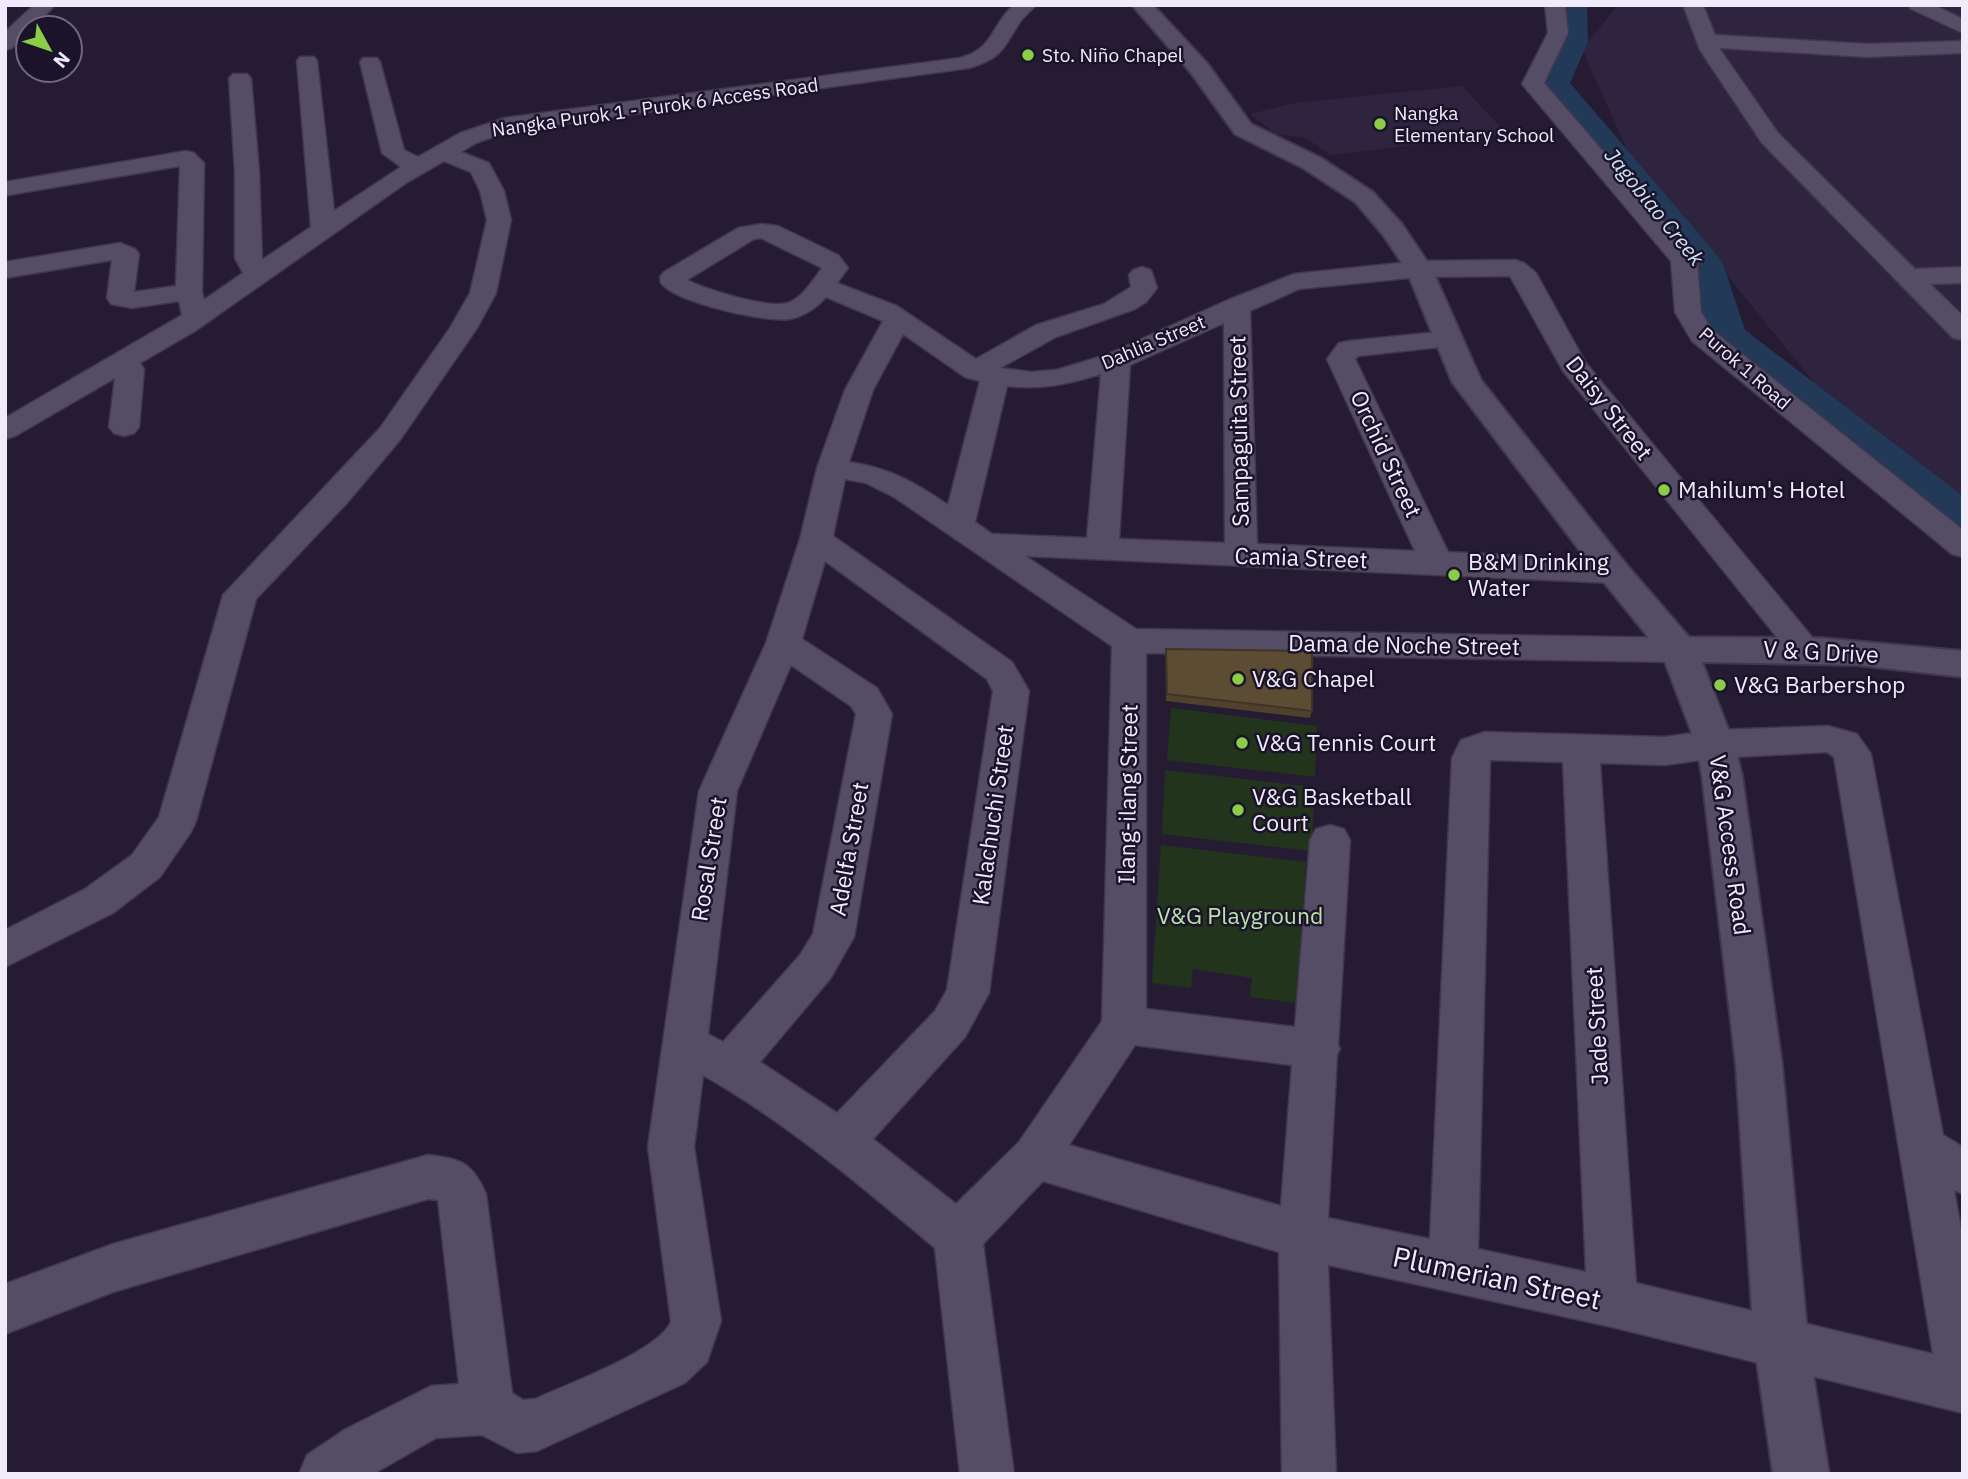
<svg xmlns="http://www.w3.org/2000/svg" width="1968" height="1479" font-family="'IBM Plex Sans',sans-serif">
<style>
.built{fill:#2f2440}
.green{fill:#22341c}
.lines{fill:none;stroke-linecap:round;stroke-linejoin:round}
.river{fill:#223957;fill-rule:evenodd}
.street-casing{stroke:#40384c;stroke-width:3}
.secondary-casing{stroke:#40384c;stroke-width:4}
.street{fill:#554c66;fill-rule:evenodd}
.secondary{fill:#554c66;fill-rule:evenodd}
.wall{fill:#4f412c}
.building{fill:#5c4c33;stroke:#403524;stroke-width:2}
.poi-dot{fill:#8ace48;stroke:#1b1329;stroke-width:2.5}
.labels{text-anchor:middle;stroke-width:5;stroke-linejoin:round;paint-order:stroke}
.far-poi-label{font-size:19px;fill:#f0ebfb;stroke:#1b1329;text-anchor:start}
.far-street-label{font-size:19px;fill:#f0ebfb;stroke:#1b1329}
.far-water-label{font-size:21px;font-style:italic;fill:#cfe1f7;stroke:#1b1329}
.street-label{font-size:23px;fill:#f0ebfb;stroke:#1b1329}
.poi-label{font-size:23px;fill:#f0ebfb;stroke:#1b1329;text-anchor:start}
.park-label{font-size:23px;fill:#b7e2a8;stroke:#1b1329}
.near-street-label{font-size:28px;fill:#f0ebfb;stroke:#1b1329}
</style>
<rect width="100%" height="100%" fill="#251c33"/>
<!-- built -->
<path class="built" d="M 1618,5 L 1963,5 L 1963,503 L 1833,406 L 1629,154 L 1582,49 Z
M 1462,86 L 1507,134 L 1331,155 L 1306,138 L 1276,134 L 1250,114 L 1295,103 Z"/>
<!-- green -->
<path class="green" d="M 1171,708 L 1317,726 L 1315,777 L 1167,760 Z
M 1165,770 L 1314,787 L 1312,851 L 1162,834 Z
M 1161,845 L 1306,862 L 1297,1003 L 1250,997 L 1252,978 L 1193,969 L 1191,988 L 1152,983 Z"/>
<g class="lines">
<!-- river -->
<path class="river" d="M 1557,5 L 1587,5 L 1588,42 L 1570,83 L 1717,255 L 1723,264 L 1745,330 L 1963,496 L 1963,537 L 1945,532 L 1711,345 L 1705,336 L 1684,266 L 1536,84 L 1556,42 Z"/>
<!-- street casing -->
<g class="street-casing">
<path id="street" d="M 34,5 L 55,5 L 33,28 L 28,28 L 28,33 L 12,48 L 5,50 L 5,32 Z
M 1014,5 L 1036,5 C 1031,11 1025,15 1020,22 C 1003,48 1003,58 969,68 L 509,131 L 476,143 L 461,152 L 489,163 L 504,191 L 511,220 L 496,293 L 477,328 L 400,440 L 346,504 L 256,599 L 196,821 L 191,832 L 160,877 L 113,913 L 5,967 L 5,930 L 85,889 L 132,855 L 159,817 L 223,595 L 380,428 L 450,328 L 470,293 L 487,220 L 480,191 L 471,172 L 444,161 L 406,183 L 195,331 L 140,363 L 144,369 L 139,427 L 134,433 L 124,436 L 114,433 L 109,427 L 115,378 L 15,436 L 5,439 L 5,418 L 182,315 L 179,301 L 132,308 L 111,304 L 107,298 L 112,260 L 5,278 L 5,262 L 120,243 L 135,249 L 139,254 L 134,292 L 176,286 L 180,166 L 8,195 L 5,194 L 5,182 L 186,151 L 194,153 L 204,163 L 202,292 L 204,300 L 243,273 L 235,258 L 235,172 L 229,78 L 233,74 L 247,74 L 251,78 L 259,172 L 262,260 L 311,227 L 297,61 L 300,57 L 314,57 L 317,61 L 334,211 L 401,167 L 382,153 L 360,62 L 363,58 L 377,58 L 380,62 L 404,150 L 418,157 L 460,133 L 505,118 L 960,58 C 995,48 990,26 1014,5 Z
M 1545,5 L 1565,5 L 1568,33 L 1544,83 L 1697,260 L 1701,312 L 1712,330 L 1963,530 L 1963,557 L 1952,554 L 1692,341 L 1675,312 L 1671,261 L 1522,84 L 1548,33 Z
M 1683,5 L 1703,5 L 1715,35 L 1867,44 L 1963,41 L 1963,53 L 1867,57 L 1719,48 L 1778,133 L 1915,269 L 1963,267 L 1963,283 L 1930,284 L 1963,316 L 1963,340 L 1953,338 L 1762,143 L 1700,50 Z
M 1908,5 L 1934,5 L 1963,19 L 1963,33 L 1911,9 Z
M 761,224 L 778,226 L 838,255 L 848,268 L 837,283 L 897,306 L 976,359 L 1036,325 L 1104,304 L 1131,287 L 1129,275 L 1133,270 L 1142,267 L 1151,270 L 1157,288 L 1146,302 L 1135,309 L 1056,337 L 1000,368 L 1031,372 L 1056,370 L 1106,355 L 1228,300 L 1294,274 L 1419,261 L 1515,260 L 1524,263 L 1536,273 L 1585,362 L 1821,648 L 1816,656 L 1804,660 L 1792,656 L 1563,371 L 1510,276 L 1419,277 L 1299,289 L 1250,311 L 1257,544 L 1415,551 L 1327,359 L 1339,343 L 1349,341 L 1448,331 L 1458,333 L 1462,339 L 1458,345 L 1358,356 L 1355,359 L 1448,552 L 1614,561 L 1626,564 L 1630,572 L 1626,580 L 1614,583 L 1025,556 L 1136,629 L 1679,638 L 1691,642 L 1696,650 L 1691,658 L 1679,662 L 1146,653 L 1146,1009 L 1295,1027 L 1310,840 L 1316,829 L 1330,825 L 1344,829 L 1350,840 L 1338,1045 L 1340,1049 L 1337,1054 L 1328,1218 L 1430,1239 L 1452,758 L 1461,740 L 1485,732 L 1665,737 L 1715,730 L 1828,726 L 1857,734 L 1871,754 L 1943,1135 L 1963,1147 L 1963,1194 L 1954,1190 L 1963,1239 L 1963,1413 L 1612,1327 L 1328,1265 L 1336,1474 L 1282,1474 L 1279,1252 L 1043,1181 L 983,1244 L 1014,1474 L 960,1474 L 935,1248 C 861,1186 787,1123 703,1075 L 694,1147 L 721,1321 L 707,1362 L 685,1383 L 537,1451 L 517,1453 L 482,1435 L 436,1438 L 373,1474 L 299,1474 L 307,1455 L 344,1430 L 431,1386 L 459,1384 L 438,1200 L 428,1199 L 113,1292 L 5,1334 L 5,1284 L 113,1244 L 428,1155 C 461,1159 472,1162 486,1194 L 512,1393 L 523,1400 L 535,1399 C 565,1385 662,1350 671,1321 L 648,1147 L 699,791 L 766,643 L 800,539 L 817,468 L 845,390 L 883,321 L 826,297 C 816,308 805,316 790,319 C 766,323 674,302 661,283 L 660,277 L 664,272 L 738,228 ZM 761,238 L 822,268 C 814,279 802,298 788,303 C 768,309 705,289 687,280 L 754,239 ZM 1224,323 L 1225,543 L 1119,539 L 1130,365 ZM 903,334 L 965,377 L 980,381 L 948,505 C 914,482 890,468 849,462 L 873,390 ZM 1101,374 L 1087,538 L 992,534 L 975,522 L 1007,386 C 1041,390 1068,384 1101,374 ZM 845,479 L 866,483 L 894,497 L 1112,646 L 1102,1021 L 1019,1142 L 956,1204 L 873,1139 L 965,1037 L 989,993 L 1029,691 L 1012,662 L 833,536 ZM 825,561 L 987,679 L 993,691 L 947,990 L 935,1011 L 837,1113 L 760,1062 L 830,979 L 854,937 L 892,714 L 877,688 L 802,639 ZM 791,665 L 851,706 L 856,714 L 813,934 L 800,955 L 723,1042 L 708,1034 L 737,791 ZM 1827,752 L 1834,757 L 1933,1354 L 1636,1283 L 1600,763 L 1665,765 L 1715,758 ZM 1490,760 L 1563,762 L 1586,1272 L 1478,1249 ZM 1135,1045 L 1292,1065 L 1281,1206 L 1069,1145 Z"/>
</g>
<!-- secondary casing -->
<g class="secondary-casing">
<path id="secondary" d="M 1132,5 L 1153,5 L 1207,63 L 1251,124 L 1321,158 L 1373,192 L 1402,224 L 1432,269 L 1481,380 L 1626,564 L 1689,637 L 1821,638 L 1963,651 L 1963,677 L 1857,665 L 1702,662 L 1734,744 L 1742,775 L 1782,1065 L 1808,1342 L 1829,1474 L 1773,1474 L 1754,1342 L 1736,1065 L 1702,775 L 1696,744 L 1662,654 L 1602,580 L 1452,382 L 1406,269 L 1383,235 L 1355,202 L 1303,168 L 1235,134 L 1191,73 Z"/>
</g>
<!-- street -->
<use href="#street" class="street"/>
<!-- secondary -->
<use href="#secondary" class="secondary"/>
</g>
<!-- wall -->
<path class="wall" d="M 1166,649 L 1312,711 L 1310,718 L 1166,701 Z"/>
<!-- building -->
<path class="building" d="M 1166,649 L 1312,651 L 1312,711 L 1167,694 Z"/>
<!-- markers -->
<g class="poi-dot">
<circle cx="1028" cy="55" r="7"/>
<circle cx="1380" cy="124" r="7"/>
<circle cx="1664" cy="490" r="7"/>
<circle cx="1454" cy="575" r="7"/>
<circle cx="1238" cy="679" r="7"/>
<circle cx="1720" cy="685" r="7"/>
<circle cx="1242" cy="743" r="7"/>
<circle cx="1238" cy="810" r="7"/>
</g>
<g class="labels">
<!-- far-poi labels -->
<g class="far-poi-label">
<text x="1042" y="62">Sto. Niño Chapel</text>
<text x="1394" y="120">Nangka<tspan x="1394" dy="22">Elementary School</tspan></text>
</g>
<!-- far-street labels -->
<g class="far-street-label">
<text transform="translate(655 107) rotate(-8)" y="7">Nangka Purok 1 - Purok 6 Access Road</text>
<text transform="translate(1153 342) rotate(-23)" y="7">Dahlia Street</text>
<text transform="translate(1745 368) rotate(41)" y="7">Purok 1 Road</text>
</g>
<!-- far-water labels -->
<g class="far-water-label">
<text transform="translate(1654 207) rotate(51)" y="7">Jagobiao Creek</text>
</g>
<!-- street labels -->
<g class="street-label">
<text transform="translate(1609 408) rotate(52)" y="8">Daisy Street</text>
<text transform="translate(1239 431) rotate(-91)" y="8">Sampaguita Street</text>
<text transform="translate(1386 454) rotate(65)" y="8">Orchid Street</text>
<text transform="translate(1301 558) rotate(2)" y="8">Camia Street</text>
<text transform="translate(1404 645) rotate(1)" y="8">Dama de Noche Street</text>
<text transform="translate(1821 652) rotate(3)" y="8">V &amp; G Drive</text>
<text transform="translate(1128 794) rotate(-89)" y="8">Ilang-ilang Street</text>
<text transform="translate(993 815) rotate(-82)" y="8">Kalachuchi Street</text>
<text transform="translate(1730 845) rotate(82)" y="8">V&amp;G Access Road</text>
<text transform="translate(849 849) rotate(-80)" y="8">Adelfa Street</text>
<text transform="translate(709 859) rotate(-81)" y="8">Rosal Street</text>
<text transform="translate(1597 1026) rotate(-93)" y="8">Jade Street</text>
</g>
<!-- poi labels -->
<g class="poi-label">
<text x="1678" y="498">Mahilum's Hotel</text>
<text x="1468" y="570">B&amp;M Drinking<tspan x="1468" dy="26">Water</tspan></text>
<text x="1252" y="687">V&amp;G Chapel</text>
<text x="1734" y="693">V&amp;G Barbershop</text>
<text x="1256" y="751">V&amp;G Tennis Court</text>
<text x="1252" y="805">V&amp;G Basketball<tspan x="1252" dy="26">Court</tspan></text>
</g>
<!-- park labels -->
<g class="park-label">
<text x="1240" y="924">V&amp;G Playground</text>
</g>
<!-- near-street labels -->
<g class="near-street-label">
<text transform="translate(1497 1278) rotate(12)" y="10">Plumerian Street</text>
</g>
</g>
<!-- border -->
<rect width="1968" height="1479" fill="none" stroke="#f0ebfb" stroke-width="14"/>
<!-- north arrow -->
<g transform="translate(49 49) rotate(130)"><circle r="33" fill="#1b1329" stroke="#70697d" stroke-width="2"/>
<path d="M0-5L12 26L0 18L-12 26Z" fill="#8ace48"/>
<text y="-10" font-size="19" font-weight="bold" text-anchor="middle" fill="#f0ebfb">N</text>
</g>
</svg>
